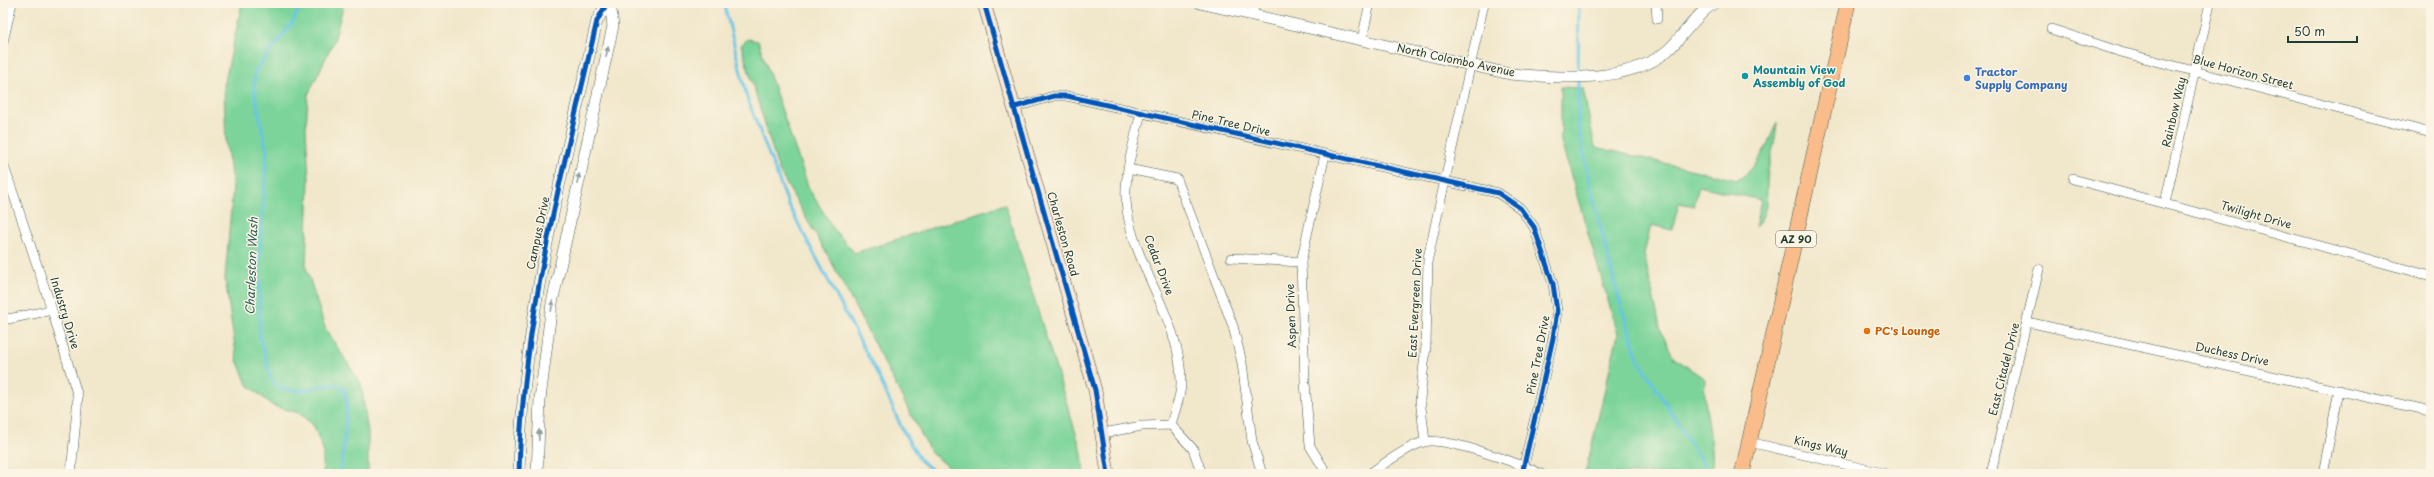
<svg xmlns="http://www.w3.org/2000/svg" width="2434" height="477" font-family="'Playpen Sans',sans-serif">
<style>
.green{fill:#7cd49a;stroke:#4e8867}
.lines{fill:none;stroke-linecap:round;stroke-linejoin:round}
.stream{stroke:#68c5e6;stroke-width:3}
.minor-casing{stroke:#3e564b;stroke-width:10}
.tertiary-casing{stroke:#3e564b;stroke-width:12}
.secondary-casing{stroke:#3e564b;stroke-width:14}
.trunk-casing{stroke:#3e564b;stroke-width:16}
.minor{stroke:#fff;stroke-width:9}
.tertiary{stroke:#fff;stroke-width:11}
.secondary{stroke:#fde4d0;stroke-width:13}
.trunk{stroke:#f9bc8a;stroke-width:15}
.cycleway-casing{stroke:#fcf5e5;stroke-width:8}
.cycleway{stroke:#0057b8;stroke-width:5}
.oneway{fill:#8f9e9a}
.culture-dot{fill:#0f9aa8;stroke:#fcf5e5;stroke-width:1.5}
.shop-dot{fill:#3f7fe0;stroke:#fcf5e5;stroke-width:1.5}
.food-dot{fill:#e8710a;stroke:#fcf5e5;stroke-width:1.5}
.labels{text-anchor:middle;stroke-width:3;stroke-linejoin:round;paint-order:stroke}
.shield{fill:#fcf5e5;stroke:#617469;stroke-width:1}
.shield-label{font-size:10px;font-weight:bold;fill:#1f3d34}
.street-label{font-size:11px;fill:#1f3d34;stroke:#fcf5e5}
.culture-label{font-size:11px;font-weight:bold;fill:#0d838f;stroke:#fcf5e5;text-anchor:start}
.shop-label{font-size:11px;font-weight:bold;fill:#366cbe;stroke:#fcf5e5;text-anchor:start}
.food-label{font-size:11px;font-weight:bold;fill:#c56008;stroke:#fcf5e5;text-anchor:start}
.water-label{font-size:12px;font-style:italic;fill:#315f60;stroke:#fcf5e5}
</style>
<rect width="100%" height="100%" fill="#fcf5e5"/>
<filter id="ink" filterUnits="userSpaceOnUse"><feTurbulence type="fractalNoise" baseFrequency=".025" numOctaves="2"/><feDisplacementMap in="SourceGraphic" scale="8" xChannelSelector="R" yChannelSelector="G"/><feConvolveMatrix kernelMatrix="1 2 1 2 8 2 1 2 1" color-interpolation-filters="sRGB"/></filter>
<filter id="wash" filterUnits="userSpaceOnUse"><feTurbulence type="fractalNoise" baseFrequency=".012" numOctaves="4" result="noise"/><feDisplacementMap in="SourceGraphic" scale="16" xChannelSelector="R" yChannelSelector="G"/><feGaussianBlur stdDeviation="0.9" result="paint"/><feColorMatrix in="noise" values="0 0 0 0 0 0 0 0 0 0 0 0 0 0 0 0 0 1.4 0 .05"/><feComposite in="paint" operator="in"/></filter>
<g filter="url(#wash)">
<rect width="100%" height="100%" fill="#f1e7cb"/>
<!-- green -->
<path class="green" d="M 242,3 L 344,3 L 334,41 L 308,95 L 306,129 L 309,178 L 306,267 L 325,328 L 361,384 L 368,433 L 368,474 L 323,474 L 323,450 L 314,426 L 299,413 L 273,406 L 247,384 L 237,360 L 232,327 L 225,278 L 233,186 L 226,143 L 224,86 Z
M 748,39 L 758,41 L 809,189 L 835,231 L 855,253 L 1005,204 L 1082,453 L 1084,474 L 968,474 L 953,470 L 931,453 L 831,261 L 779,171 L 741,45 Z
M 1561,87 L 1583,88 L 1595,147 L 1737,180 C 1758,169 1768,143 1777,122 C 1776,139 1771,155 1768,171 C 1765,192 1771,211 1755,227 L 1761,200 L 1699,186 L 1694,206 L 1679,203 L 1672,230 L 1651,225 L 1644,254 L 1661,331 L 1674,358 L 1705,379 C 1702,411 1717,444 1711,474 L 1585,474 L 1618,334 L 1561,142 Z"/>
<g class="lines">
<!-- stream -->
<path class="stream" d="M 301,3 L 293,22 L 255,71 L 254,91 L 267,152 L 259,262 L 260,337 L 271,379 L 279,388 L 300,391 L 322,386 L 338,385 L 345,391 L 347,406 L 341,474
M 724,3 L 747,98 L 789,206 L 878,375 L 903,431 L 920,460 L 937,474
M 1578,74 L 1579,3
M 1578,79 L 1578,125 L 1590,185 L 1617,292 L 1638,359 L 1708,472"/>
</g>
</g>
<g filter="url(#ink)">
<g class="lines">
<!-- minor casing -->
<g class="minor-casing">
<path id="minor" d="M 1656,3 L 1657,19
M 1252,15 L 1255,3
M 2051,29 L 2121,52 L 2431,133
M 1362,39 L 1370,3
M 3,42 L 12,3
M 1015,107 L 1054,96 L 1067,96 L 1498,193 L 1520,208 L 1534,227 L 1553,284 L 1557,311 L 1553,338 L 1522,474
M 1141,112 C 1134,144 1122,177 1127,210 C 1136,270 1182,322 1181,384 C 1181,397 1174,412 1171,425
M 1325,155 L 1301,262 L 1305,382 L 1310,446 L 1327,474
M 3,163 L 52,310 L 78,397 L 71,474
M 1128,169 L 1177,179 L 1233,326 L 1242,363 L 1252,441 L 1262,474
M 2073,179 L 2431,276
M 2165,203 L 2210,3
M 1231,258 L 1301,262
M 3,320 L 52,310
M 2027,322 L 2431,411
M 1103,433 L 1142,426 L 1171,425 L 1193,449 L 1202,474
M 1425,441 L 1420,399 L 1426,346 L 1428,258 L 1484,3
M 1749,442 L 1887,474
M 1369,474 C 1382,465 1410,445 1424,442 C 1444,436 1521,464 1541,474
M 1991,474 L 2039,269
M 2323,474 L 2339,390"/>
</g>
<!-- tertiary casing -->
<g class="tertiary-casing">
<path id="tertiary" d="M 1200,3 L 1510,74 C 1557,78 1629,84 1667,51 C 1684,36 1695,15 1714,3
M 519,474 C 522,319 563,171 597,21 L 607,3
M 537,474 L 540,399 L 552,303 L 613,26 L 610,3"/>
</g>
<!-- secondary casing -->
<g class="secondary-casing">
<path id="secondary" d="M 984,3 L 1095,390 L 1108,474"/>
</g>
<!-- trunk casing -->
<g class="trunk-casing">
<path id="trunk" d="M 1742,474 L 1848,3"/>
</g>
<!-- minor -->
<use href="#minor" class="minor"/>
<!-- tertiary -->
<use href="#tertiary" class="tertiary"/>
<!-- secondary -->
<use href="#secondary" class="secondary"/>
<!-- trunk -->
<use href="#trunk" class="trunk"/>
<!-- cycleway casing -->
<g class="cycleway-casing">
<path id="cycleway" d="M 984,3 L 1095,390 L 1108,474
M 1015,107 L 1054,96 L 1067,96 L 1498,193 L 1520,208 L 1534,227 L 1553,284 L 1557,311 L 1553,338 L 1522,474
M 519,474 C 522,319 563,171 597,21 L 607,3"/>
</g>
<!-- cycleway -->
<use href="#cycleway" class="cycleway"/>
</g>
<!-- one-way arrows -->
<defs><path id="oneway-solid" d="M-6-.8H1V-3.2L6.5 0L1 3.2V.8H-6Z"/></defs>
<g class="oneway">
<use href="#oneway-solid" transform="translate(607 52) rotate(-77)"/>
<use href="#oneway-solid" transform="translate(578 179) rotate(-77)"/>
<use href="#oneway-solid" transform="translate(552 306) rotate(-81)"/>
<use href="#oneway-solid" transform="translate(539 435) rotate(-87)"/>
</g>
</g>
<!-- markers -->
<circle class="culture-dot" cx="1745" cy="76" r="4"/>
<circle class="shop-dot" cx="1967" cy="78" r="4"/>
<circle class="food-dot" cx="1867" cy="331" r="4"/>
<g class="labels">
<!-- shield labels -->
<rect class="shield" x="1776" y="231" width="40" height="16" rx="3"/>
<g class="shield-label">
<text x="1796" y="243">AZ 90</text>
</g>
<!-- street labels -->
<g class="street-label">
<text transform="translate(1456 60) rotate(12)" y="4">North Colombo Avenue</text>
<text transform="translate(2243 72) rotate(15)" y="4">Blue Horizon Street</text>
<text transform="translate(2174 112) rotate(-77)" y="4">Rainbow Way</text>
<text transform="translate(1231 123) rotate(13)" y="4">Pine Tree Drive</text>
<text transform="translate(2256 215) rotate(16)" y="4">Twilight Drive</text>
<text transform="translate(538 233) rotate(-78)" y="4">Campus Drive</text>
<text transform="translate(1063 234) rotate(74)" y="4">Charleston Road</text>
<text transform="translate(1159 265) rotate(69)" y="4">Cedar Drive</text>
<text transform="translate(1415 303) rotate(-87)" y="4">East Evergreen Drive</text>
<text transform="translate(65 313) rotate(73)" y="4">Industry Drive</text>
<text transform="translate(1291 316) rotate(-92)" y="4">Aspen Drive</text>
<text transform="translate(2232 354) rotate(12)" y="4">Duchess Drive</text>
<text transform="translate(1538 355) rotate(-79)" y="4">Pine Tree Drive</text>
<text transform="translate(2004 369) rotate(-76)" y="4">East Citadel Drive</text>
<text transform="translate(1821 446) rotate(13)" y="4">Kings Way</text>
</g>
<!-- culture labels -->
<g class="culture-label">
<text x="1753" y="74">Mountain View<tspan x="1753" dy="13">Assembly of God</tspan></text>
</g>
<!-- shop labels -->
<g class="shop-label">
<text x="1975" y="76">Tractor<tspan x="1975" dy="13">Supply Company</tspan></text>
</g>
<!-- food labels -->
<g class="food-label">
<text x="1875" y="335">PC's Lounge</text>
</g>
<!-- water labels -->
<g class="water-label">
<text transform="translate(252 266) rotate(-88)" y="4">Charleston Wash</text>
</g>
</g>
<!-- margin -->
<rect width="2434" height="477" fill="none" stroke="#fcf5e5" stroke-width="16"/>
<!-- scale -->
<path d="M2288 36v6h69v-6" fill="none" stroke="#1f3d34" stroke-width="2"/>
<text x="2294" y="36" font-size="12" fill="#1f3d34" stroke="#fcf5e5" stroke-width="3" paint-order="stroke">50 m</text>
</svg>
